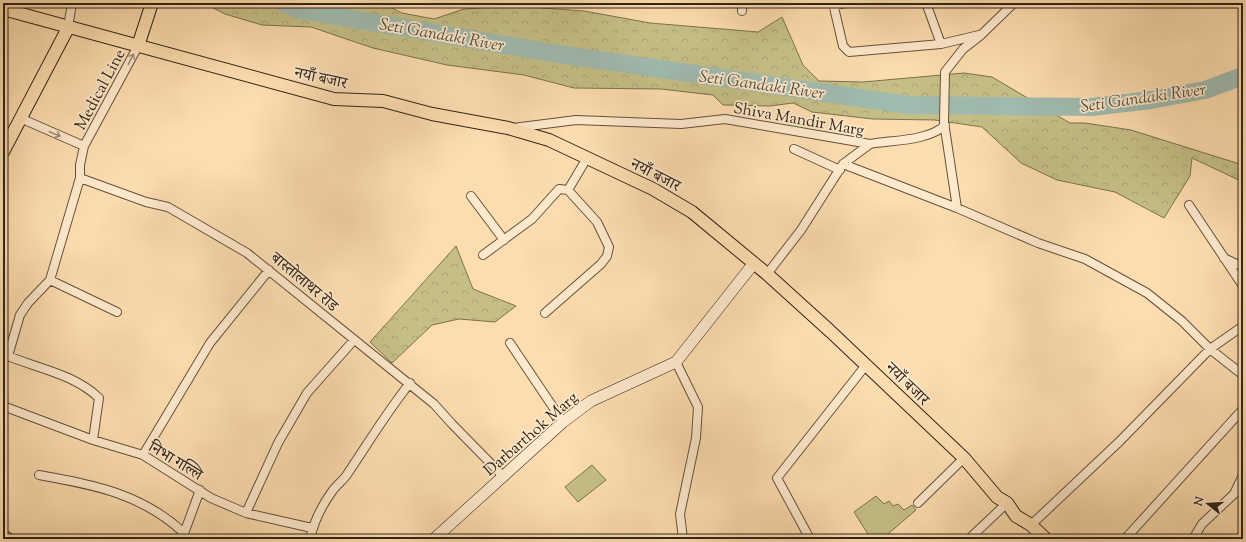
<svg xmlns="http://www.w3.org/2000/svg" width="1246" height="542" font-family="'Sorts Mill Goudy','Noto Serif Devanagari',serif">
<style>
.forest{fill:url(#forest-crowns);stroke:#7a724e}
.park{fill:#c5bf87;stroke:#7a724e}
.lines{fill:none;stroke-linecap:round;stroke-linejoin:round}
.river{stroke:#a0bbb0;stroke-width:18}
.street-casing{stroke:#63523c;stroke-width:10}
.secondary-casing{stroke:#302416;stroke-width:12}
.primary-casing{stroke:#302416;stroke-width:14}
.street{stroke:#fee9cc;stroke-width:8}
.secondary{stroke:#fee9cc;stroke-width:11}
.primary{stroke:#fdddb0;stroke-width:12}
.oneway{stroke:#a1907a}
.labels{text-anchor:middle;stroke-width:3.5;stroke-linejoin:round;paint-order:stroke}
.street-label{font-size:16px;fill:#302416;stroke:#fee9cc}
.water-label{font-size:17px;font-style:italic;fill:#525144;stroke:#fee9cc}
</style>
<defs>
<pattern id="forest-crowns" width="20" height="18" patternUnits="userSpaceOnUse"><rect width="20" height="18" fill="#c5bf87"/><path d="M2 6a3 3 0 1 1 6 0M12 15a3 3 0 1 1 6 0" fill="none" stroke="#aaa474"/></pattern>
</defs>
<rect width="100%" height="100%" fill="#fdddb0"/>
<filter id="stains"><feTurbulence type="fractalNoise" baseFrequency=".005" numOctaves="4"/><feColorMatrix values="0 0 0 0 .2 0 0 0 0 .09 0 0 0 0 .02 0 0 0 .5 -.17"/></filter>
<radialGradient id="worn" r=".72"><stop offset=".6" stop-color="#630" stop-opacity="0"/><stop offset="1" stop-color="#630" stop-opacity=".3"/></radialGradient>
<!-- forest -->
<path class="forest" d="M 203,3 L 382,3 L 402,13 L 434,19 L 464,9 L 514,6 L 584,11 L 650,23 L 758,32 L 782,17 L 803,65 L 819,81 L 863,82 L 964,73 L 992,77 L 1070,123 L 1085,123 L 1131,130 L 1243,165 L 1243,182 L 1192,158 L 1190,176 L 1164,218 L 1115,192 L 1057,180 L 1021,163 L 982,127 L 935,120 L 873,119 L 812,112 L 793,103 L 770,106 L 723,105 L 713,95 L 661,89 L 574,88 L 524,75 L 447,65 L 373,48 L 311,27 L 262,25 L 225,14 Z
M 456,246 L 473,289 L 516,306 L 495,322 L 459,319 L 432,325 L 392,363 L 370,342 Z"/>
<!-- park -->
<path class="park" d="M 592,465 L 606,480 L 578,502 L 565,487 Z
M 876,496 L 884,504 L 889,501 L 893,506 L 898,504 L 904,510 L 912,505 L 916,510 L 882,539 L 871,539 L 854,512 Z"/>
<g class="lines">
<!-- river -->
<path class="river" d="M 283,3 L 300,10 L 558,54 L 908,105 L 1092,107 L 1151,100 L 1205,90 L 1243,76"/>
<!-- street casing -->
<g class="street-casing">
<path id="street" d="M 742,3 L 742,11
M 833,3 L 843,46 L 849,52 L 941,44
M 926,3 L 941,44 L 979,35
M 833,6 L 846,3
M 68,28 L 72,3
M 20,118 L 84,146 L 138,46
M 513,128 L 576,120 L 681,124 L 725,119 L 870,144 L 843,164 L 801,230 L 767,274
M 870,144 C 893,140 929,141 945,125
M 84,146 L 80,165 L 80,178 L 146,202 L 168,207 L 247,253 L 434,404 L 452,424 L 504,477
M 794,149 L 840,170
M 843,164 L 957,208 L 1038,243 L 1085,259 L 1147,293 L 1182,321 L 1210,349 L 1120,441 L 1031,525
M 80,178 L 50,280 L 117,312
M 471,196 L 504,240
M 1189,205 L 1243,286
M 957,208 L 944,122 L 945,72 L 963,49 L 981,35 L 1014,3
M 483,255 L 532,219 L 559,189 L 568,190 L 587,158
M 1224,258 L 1243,267
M 545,313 L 601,264 L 607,256 L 609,247 L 597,222 L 568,190
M 1243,326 L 1210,349 L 1243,375
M 510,343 L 563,422
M 3,354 C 35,368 73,373 99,398 L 93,440
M 8,356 L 20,315 L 28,303 L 50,280
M 676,362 L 698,407 L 696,438 L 680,514 L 683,539
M 3,406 L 93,440 L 143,455 L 211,498 L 246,513 L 312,528
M 143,455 L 210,343 L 269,270
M 39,475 C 94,485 141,493 184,533
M 918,503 L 964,458
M 246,513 L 278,443 L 307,393 L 354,340
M 182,539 L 200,490
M 310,539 C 314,521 322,505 333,490 C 337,485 342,481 346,476 C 367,445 386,413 410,383
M 810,539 L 777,478 L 866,365
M 969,539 L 1007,503
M 1125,539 L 1243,409
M 1193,539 L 1202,524 L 1234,494 L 1243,475"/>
</g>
<!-- secondary casing -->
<g class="secondary-casing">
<path id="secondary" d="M 434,539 L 563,422 L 591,401 L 676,362 L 754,263"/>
</g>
<!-- primary casing -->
<g class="primary-casing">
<path id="primary" d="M 3,9 L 334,99 L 383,101 L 432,114 L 508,128 L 549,140 L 653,189 L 692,212 L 767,274 L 830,331 L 964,458 L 997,497 L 1007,503 L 1016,516 L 1031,525 L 1046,539
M 138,46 L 152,3
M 3,152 L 68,28
M 3,536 L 8,539"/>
</g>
<!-- street -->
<use href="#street" class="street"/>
<!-- secondary -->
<use href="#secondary" class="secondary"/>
<!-- primary -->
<use href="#primary" class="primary"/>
</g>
<!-- one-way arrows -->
<defs><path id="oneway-shaft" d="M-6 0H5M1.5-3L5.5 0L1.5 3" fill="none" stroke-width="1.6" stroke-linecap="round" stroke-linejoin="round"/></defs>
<g class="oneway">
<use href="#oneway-shaft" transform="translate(131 59) rotate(-62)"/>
<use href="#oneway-shaft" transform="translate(55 134) rotate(23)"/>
</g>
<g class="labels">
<!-- street labels -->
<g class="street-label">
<text transform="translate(321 77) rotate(12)" y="6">नयाँ बजार</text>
<text transform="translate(99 89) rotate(-62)" y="6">Medical Line</text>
<text transform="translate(799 118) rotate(10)" y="6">Shiva Mandir Marg</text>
<text transform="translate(656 174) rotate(27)" y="6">नयाँ बजार</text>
<text transform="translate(305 281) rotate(40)" y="6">बास्तोलाथर रोड</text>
<text transform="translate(908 383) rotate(44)" y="6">नयाँ बजार</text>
<text transform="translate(530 433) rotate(-41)" y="6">Darbarthok Marg</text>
<text transform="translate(176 460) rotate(31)" y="6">निभा गल्लि</text>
</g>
<!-- water labels -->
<g class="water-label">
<text transform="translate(442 34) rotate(10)" y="6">Seti Gandaki River</text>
<text transform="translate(762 84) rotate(8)" y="6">Seti Gandaki River</text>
<text transform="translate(1143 97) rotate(-8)" y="6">Seti Gandaki River</text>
</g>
</g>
<!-- margin -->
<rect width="1246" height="542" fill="none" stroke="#fdddb0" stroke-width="16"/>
<rect x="4" y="4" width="1238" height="534" fill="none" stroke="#302416" stroke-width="2"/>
<rect x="8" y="8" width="1230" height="526" fill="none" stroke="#302416"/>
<!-- north arrow -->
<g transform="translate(1208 504) rotate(287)" stroke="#fee9cc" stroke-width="3" paint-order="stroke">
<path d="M0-3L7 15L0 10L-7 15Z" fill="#302416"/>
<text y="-6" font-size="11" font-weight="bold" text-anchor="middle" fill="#302416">N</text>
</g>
<rect width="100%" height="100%" filter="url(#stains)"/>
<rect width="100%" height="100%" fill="url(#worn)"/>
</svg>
